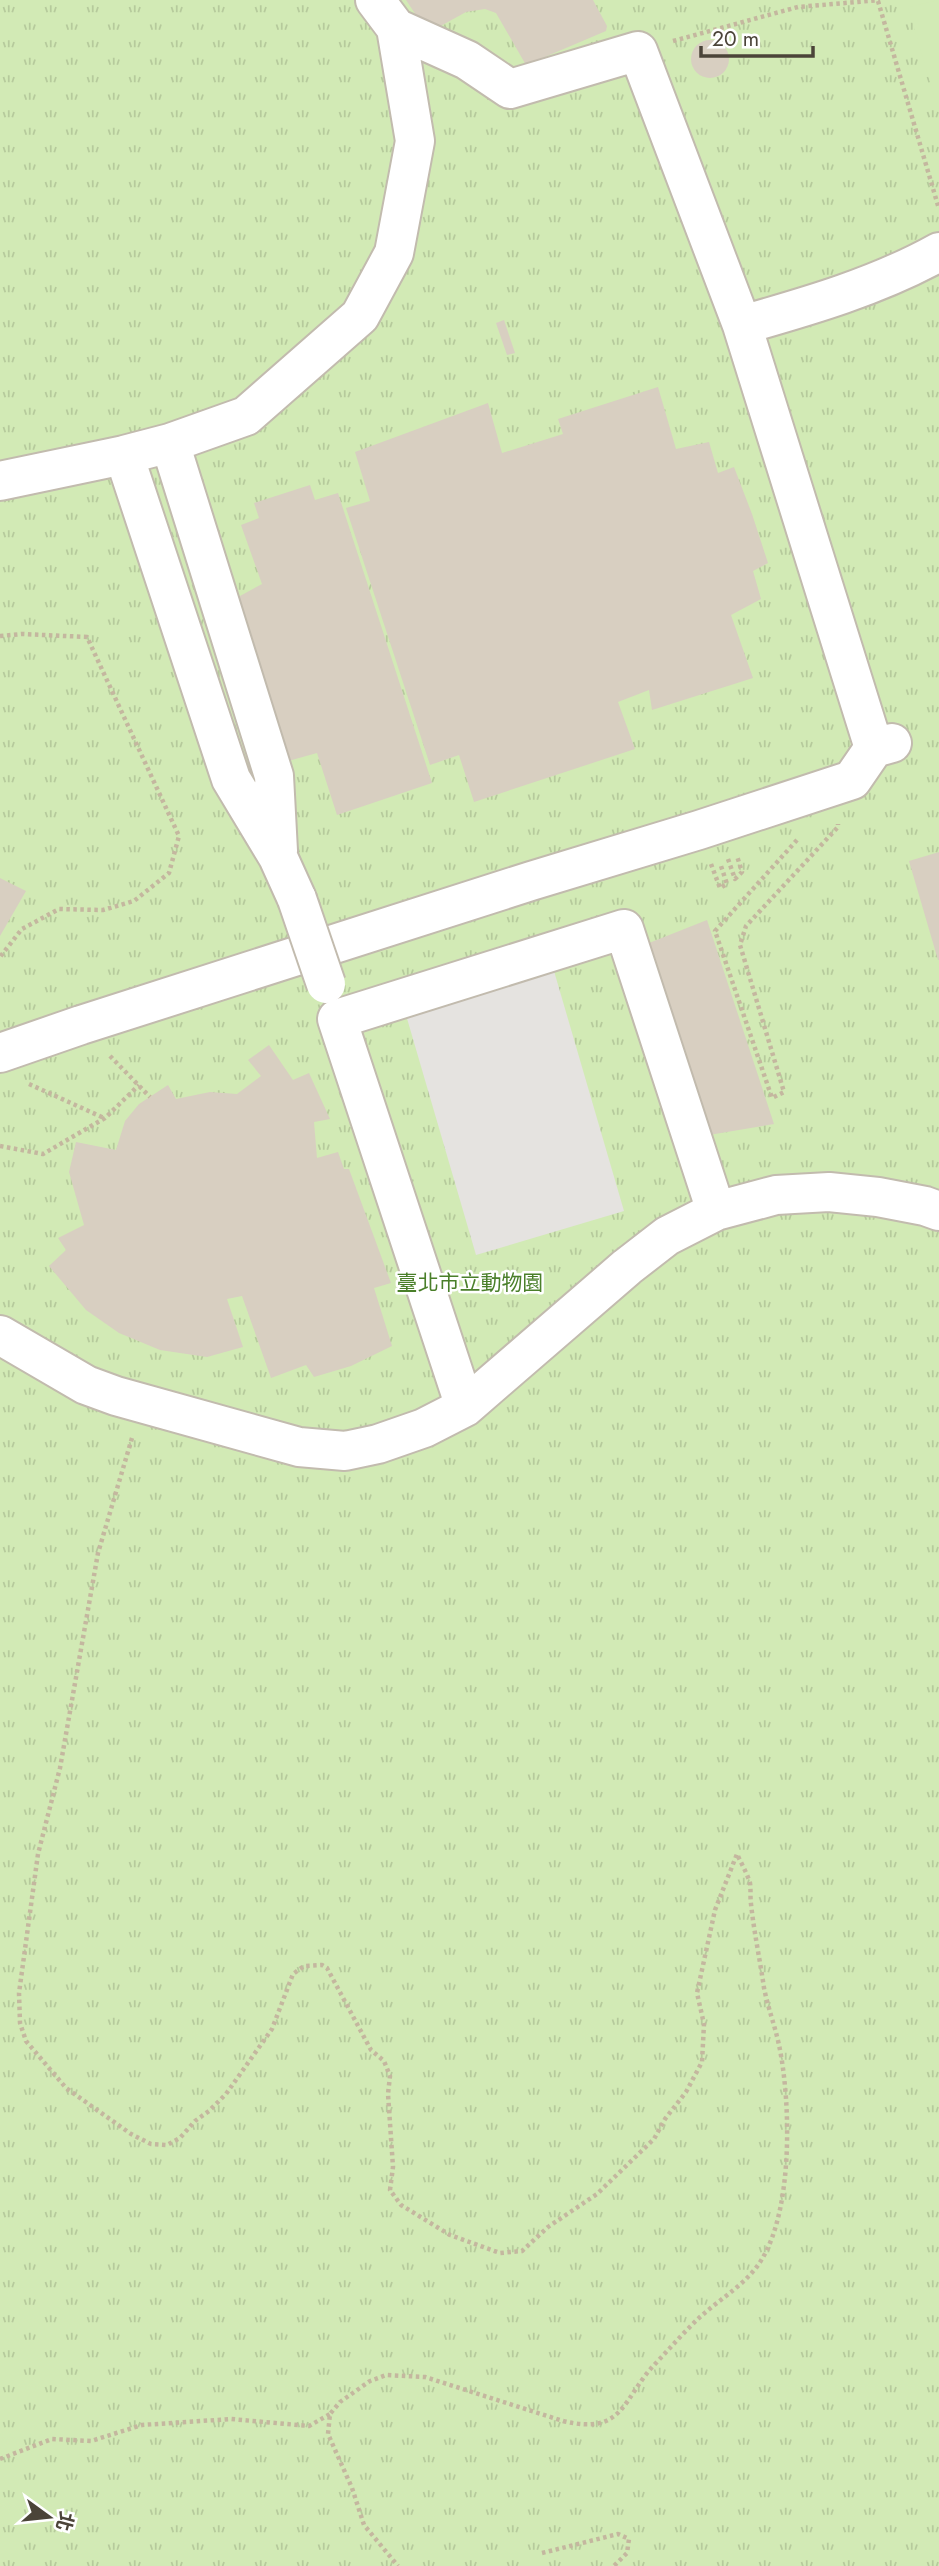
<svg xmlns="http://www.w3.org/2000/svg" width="939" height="2566" font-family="Jost,'Noto Sans TC',sans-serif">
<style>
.park{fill:url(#park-tufts)}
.garden{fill:#d2eab5}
.parking{fill:#e5e3e0}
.building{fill:#d8cfc1}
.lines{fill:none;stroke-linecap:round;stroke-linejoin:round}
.minor-casing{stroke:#c2bbae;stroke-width:42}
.path{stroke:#c4b79f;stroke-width:4.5;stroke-dasharray:3.5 3.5;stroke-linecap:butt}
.minor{stroke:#fff;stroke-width:38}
.minor-bridge-casing{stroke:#c2bbae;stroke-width:42;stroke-linecap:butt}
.minor-bridge{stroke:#fff;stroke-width:38}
.labels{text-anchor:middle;stroke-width:5;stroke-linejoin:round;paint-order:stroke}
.park-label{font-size:21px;fill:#4a7f2a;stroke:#fff}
</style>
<defs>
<pattern id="park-tufts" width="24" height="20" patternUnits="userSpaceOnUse" patternTransform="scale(1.75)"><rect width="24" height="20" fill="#d2eab5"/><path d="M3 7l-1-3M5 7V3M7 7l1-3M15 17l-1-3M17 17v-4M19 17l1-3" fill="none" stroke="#b6ca9c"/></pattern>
</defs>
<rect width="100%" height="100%" fill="#f6f3ec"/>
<!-- park -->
<path class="park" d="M 0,0 L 939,0 L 939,2566 L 0,2566 Z"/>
<!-- garden -->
<path class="garden" d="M 939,0 L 939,113 L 908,7 Z"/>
<!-- parking -->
<path class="parking" d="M 554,971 L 624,1211 L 476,1255 L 406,1015 Z"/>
<!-- building -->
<path class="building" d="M 406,0 L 593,0 L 607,26 L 606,31 L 526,65 L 496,13 L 485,9 L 466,12 L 428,33 Z
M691 59a19 19 0 1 1 38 0a19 19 0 1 1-38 0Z
M 504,320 L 515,353 L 507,355 L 496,323 Z
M 658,387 L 676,449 L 709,442 L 718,473 L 734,467 L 752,514 L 768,563 L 753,571 L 761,599 L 731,615 L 753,678 L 652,710 L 649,690 L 618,702 L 635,749 L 474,802 L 459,755 L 430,765 L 346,508 L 370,501 L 355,452 L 488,403 L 502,453 L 563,434 L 558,419 Z
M 310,485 L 315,500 L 338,493 L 432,783 L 337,815 L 317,753 L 281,763 L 229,602 L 262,584 L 241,525 L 259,518 L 254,503 Z
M 939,852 L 939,960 L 938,960 L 909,861 Z
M 0,878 L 26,891 L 0,936 Z
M 707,920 L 774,1124 L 709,1135 L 644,945 Z
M 269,1045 L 293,1080 L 309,1073 L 330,1119 L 314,1122 L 317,1158 L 338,1152 L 344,1169 L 349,1169 L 391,1283 L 374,1288 L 392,1346 L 351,1366 L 314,1377 L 306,1365 L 271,1378 L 242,1296 L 227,1299 L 243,1347 L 207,1357 L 160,1350 L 119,1333 L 86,1310 L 49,1266 L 66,1250 L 58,1238 L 84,1225 L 69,1172 L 76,1142 L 116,1150 L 125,1121 L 139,1104 L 168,1085 L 176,1099 L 210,1092 L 237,1094 L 261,1076 L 248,1060 Z"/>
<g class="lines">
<!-- minor casing -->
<g class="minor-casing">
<path id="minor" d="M 396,28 L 467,60 L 510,89 L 638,51 L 742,325 L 874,748
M 742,325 C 809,306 878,286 939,252
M 170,443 L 274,776 L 278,851
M 124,455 L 231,779 L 278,857 L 297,899
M 0,481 L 124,455 L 170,443 L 246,416 L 360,316 L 394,253 L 415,141 L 396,28 L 375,0
M 0,1053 L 81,1025 L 531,881 L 699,830 L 852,780 L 874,748 L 892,743
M 0,1335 L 86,1385 L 116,1396 L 299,1447 L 345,1451 L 378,1444 L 424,1428 L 465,1407 L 627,1267 L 667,1236 L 716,1211 L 776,1195 L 829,1192 L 878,1197 L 925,1206 L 939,1211
M 465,1407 L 337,1019 L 624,929 L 716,1211"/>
</g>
<!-- path -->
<path class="path" d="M 878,1 L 939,209
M 673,41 L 798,7 L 880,0
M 0,636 L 22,634 L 87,637 L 179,836 L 169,873 L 134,901 L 103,910 L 59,909 L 22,929 L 0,957
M 797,840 L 715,931 L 772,1098 L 784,1092 L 740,945 L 746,926 L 838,827 L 838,824
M 728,859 L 735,879 L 742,872 L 737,856
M 711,864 L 720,888 L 727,884 L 720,863
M 110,1056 L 150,1097
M 29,1084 L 104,1118
M 0,1146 L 43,1154 L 105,1118 L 139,1085
M 132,1438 L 98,1553 L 60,1768 L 38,1854 L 19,1993 L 20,2023 L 26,2041 L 66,2088 L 131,2134 L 151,2144 L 167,2145 L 180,2138 L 195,2121 L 209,2111 L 226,2094 L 272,2029 L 293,1974 L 304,1966 L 322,1965 L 327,1968 L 371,2050 L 384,2061 L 390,2076 L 388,2094 L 393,2167 L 390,2190 L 401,2205 L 450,2235 L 500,2253 L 522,2251 L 548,2227 L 597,2194 L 654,2139 L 665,2119 L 686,2092 L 702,2062 L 704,2024 L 697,1993 L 715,1910 L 737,1854 C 741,1863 747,1873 750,1883 C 751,1890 750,1897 751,1904 C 754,1932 760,1960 764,1988 C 768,2008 775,2026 779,2045 C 791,2102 793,2208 762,2259 C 748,2283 721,2298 700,2317 C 685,2331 671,2347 656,2363 C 622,2398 625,2436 563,2421 L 425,2377 L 386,2375 L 370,2381 L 340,2402 L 330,2414 L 328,2434 L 352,2488 L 364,2525 L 398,2566
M 0,2459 L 52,2439 L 91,2441 L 142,2425 L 231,2419 L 309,2426 L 330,2414
M 542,2553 L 618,2534 L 629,2539 L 627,2553 L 614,2566"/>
<!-- minor -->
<use href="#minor" class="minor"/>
<!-- minor-bridge casing -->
<g class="minor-bridge-casing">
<path id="minor-bridge" d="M 297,899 L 326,984"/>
</g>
<!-- minor-bridge -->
<use href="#minor-bridge" class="minor-bridge"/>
</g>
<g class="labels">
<!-- park labels -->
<g class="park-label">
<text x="470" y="1290">臺北市立動物園</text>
</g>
</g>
<!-- north arrow -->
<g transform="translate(49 2517) rotate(105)" stroke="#ffffff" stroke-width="5" paint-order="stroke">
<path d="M0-5L12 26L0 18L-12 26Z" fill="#4b4439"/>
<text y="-10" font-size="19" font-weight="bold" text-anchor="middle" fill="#4b4439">北</text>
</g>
<!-- scale -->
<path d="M701 46v10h112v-10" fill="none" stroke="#4b4439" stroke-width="3.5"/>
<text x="712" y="46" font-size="21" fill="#4b4439" stroke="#ffffff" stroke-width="5" paint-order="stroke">20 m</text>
</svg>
